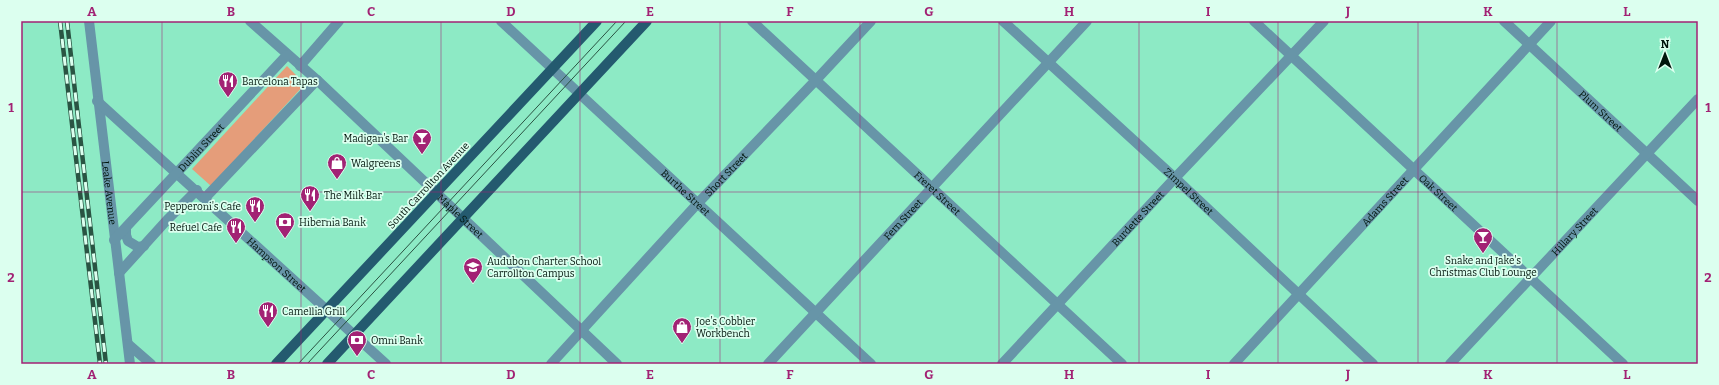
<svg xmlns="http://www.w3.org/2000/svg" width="1719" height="385" font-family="Bitter,serif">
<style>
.green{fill:#e59d7a}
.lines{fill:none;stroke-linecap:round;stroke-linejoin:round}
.minor{stroke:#6795a8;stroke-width:10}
.major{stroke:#245a6f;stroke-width:10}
.tram{stroke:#2a5443;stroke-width:1}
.rail-casing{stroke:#2a5443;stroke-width:4.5}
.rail{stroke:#dcffef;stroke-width:3;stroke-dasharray:9;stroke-linecap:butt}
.grid{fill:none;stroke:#a22274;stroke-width:1;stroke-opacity:0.55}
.labels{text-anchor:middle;stroke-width:3.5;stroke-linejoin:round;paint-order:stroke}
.poi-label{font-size:10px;fill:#00150c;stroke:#dcffef;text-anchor:start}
.street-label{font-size:10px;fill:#00150c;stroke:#dcffef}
.neatline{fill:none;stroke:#a22274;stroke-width:1.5}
.grid-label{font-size:13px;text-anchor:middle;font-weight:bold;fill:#a22274}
</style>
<rect width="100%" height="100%" fill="#8deac5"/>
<!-- green -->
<path class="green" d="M 287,66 L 305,84 L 211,186 L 192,169 Z"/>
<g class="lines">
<!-- minor -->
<g class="minor">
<path id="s1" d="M 89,21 L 130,364"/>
<path id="s2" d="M 250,21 L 317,80 L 617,364"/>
<path id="s3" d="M 501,21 L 871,364"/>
<path id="s4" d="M 752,21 L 1122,364"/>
<path id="s5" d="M 1003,21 L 1175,178 L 1373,364"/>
<path id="s6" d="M 1254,21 L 1623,364"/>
<path id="s7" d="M 1504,21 L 1698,201"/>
<path d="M 300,66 L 339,21"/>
<path id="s8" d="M 97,101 L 386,364"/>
<path d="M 205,198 L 317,80"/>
<path d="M 126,228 L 126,235 L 128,241 L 138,247 L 144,246"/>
<path id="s9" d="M 114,240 L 287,55"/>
<path d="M 119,273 L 167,220 L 197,190"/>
<path d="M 128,344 L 151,364"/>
<path id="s10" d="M 551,364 L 698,203 L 816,80 L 871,21"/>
<path id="s11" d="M 768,364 L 1087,21"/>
<path id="s12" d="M 1002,364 L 1175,178 L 1324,21"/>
<path id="s13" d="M 1234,364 L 1551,21"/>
<path id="s14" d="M 1450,364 L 1698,99"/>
</g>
<!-- major -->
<path class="major" d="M 276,364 L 597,21
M 327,364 L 647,21"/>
<!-- tram -->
<path class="tram" d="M 298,364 L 617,21
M 307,364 L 626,21"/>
<!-- rail casing -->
<g class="rail-casing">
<path id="rail" d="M 60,21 L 100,364
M 67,21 L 106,364"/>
</g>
<!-- rail -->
<use href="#rail" class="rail"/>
</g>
<!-- grid -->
<path class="grid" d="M 162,21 L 162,364M 301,21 L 301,364M 441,21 L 441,364M 580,21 L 580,364M 720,21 L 720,364M 860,21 L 860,364M 999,21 L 999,364M 1139,21 L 1139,364M 1278,21 L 1278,364M 1418,21 L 1418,364M 1557,21 L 1557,364M 21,192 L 1698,192"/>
<!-- icons -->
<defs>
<g id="restaurant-pin" transform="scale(1)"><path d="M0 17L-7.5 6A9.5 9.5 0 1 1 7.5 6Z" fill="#a22274" stroke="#dcffef"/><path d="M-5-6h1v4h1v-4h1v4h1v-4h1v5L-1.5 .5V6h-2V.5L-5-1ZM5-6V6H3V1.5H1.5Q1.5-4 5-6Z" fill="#fff"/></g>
<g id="bar-pin" transform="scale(1)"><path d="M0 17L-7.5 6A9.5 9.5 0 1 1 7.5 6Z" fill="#a22274" stroke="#dcffef"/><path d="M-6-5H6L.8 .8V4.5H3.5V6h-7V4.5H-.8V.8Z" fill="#fff"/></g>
<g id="shop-pin" transform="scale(1)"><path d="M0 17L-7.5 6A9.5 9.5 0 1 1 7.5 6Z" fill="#a22274" stroke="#dcffef"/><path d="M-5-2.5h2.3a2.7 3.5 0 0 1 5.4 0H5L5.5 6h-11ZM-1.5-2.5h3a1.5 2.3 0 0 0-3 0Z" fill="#fff"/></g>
<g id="bank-pin" transform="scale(1)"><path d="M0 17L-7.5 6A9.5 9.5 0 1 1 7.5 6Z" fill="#a22274" stroke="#dcffef"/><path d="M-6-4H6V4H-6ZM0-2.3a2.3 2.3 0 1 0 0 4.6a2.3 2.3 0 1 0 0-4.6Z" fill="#fff"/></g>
<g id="school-pin" transform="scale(1)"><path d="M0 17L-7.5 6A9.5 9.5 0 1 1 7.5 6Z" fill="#a22274" stroke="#dcffef"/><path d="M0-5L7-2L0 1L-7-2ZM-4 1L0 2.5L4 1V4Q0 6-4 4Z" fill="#fff"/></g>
</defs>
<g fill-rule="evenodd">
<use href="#restaurant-pin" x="228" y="81"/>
<use href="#bar-pin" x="422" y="138"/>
<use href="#shop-pin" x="337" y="163"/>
<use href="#restaurant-pin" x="310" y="195"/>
<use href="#restaurant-pin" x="255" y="206"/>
<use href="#bank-pin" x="285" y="222"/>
<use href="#restaurant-pin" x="236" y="227"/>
<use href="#bar-pin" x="1483" y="237"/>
<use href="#school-pin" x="473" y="267"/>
<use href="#restaurant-pin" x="268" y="311"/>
<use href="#shop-pin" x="682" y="327"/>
<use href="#bank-pin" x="357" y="340"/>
</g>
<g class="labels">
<!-- poi labels -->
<g class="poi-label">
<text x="242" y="85">Barcelona Tapas</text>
<text x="408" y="142" text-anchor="end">Madigan's Bar</text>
<text x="351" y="167">Walgreens</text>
<text x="324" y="199">The Milk Bar</text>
<text x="241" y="210" text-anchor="end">Pepperoni's Cafe</text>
<text x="299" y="226">Hibernia Bank</text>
<text x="222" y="231" text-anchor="end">Refuel Cafe</text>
<text x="1483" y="264" text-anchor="middle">Snake and Jake's<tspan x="1483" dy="12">Christmas Club Lounge</tspan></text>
<text x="487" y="265">Audubon Charter School<tspan x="487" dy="12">Carrollton Campus</tspan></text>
<text x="282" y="315">Camellia Grill</text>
<text x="696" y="325">Joe's Cobbler<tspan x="696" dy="12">Workbench</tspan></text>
<text x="371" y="344">Omni Bank</text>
</g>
<!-- street labels -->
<g class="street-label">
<text dy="4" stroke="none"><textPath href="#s7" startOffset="132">Plum Street</textPath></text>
<text dy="4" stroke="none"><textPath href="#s9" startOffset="127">Dublin Street</textPath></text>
<text dy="4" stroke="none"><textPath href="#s10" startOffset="258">Short Street</textPath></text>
<text transform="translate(428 185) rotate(-47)" y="4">South Carrollton Avenue</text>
<text dy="4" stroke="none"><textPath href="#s5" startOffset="252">Zimpel Street</textPath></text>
<text dy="4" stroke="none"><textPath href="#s3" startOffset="252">Burthe Street</textPath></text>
<text dy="4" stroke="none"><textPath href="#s4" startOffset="253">Freret Street</textPath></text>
<text dy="4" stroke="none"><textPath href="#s6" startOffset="252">Oak Street</textPath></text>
<text dy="4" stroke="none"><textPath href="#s1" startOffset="173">Leake Avenue</textPath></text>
<text dy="4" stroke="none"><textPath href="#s13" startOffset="222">Adams Street</textPath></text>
<text dy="4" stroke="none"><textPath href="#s2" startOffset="287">Maple Street</textPath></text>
<text dy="4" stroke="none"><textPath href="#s12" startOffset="199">Burdette Street</textPath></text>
<text dy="4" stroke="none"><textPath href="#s11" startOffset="198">Fern Street</textPath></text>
<text dy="4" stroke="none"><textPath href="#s14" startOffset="182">Hillary Street</textPath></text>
<text dy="4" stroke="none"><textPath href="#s8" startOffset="243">Hampson Street</textPath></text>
</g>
</g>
<!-- border -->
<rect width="1719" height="385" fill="none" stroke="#dcffef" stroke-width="44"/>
<!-- north arrow -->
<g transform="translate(1665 54)" stroke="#dcffef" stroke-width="3" paint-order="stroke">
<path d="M0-3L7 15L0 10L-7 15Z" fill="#00150c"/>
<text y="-6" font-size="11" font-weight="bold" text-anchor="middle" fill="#00150c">N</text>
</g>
<rect x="22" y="22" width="1675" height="341" class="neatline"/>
<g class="grid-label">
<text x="92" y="16">A</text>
<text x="231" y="16">B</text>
<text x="371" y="16">C</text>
<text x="511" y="16">D</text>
<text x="650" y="16">E</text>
<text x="790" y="16">F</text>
<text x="929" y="16">G</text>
<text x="1069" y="16">H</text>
<text x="1208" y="16">I</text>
<text x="1348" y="16">J</text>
<text x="1488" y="16">K</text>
<text x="1627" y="16">L</text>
<text x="11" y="112">1</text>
<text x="1708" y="112">1</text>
<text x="11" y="282">2</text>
<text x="1708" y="282">2</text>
<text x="92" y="379">A</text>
<text x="231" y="379">B</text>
<text x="371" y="379">C</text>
<text x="511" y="379">D</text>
<text x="650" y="379">E</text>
<text x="790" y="379">F</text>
<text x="929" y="379">G</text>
<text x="1069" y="379">H</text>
<text x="1208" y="379">I</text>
<text x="1348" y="379">J</text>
<text x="1488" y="379">K</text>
<text x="1627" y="379">L</text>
</g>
</svg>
